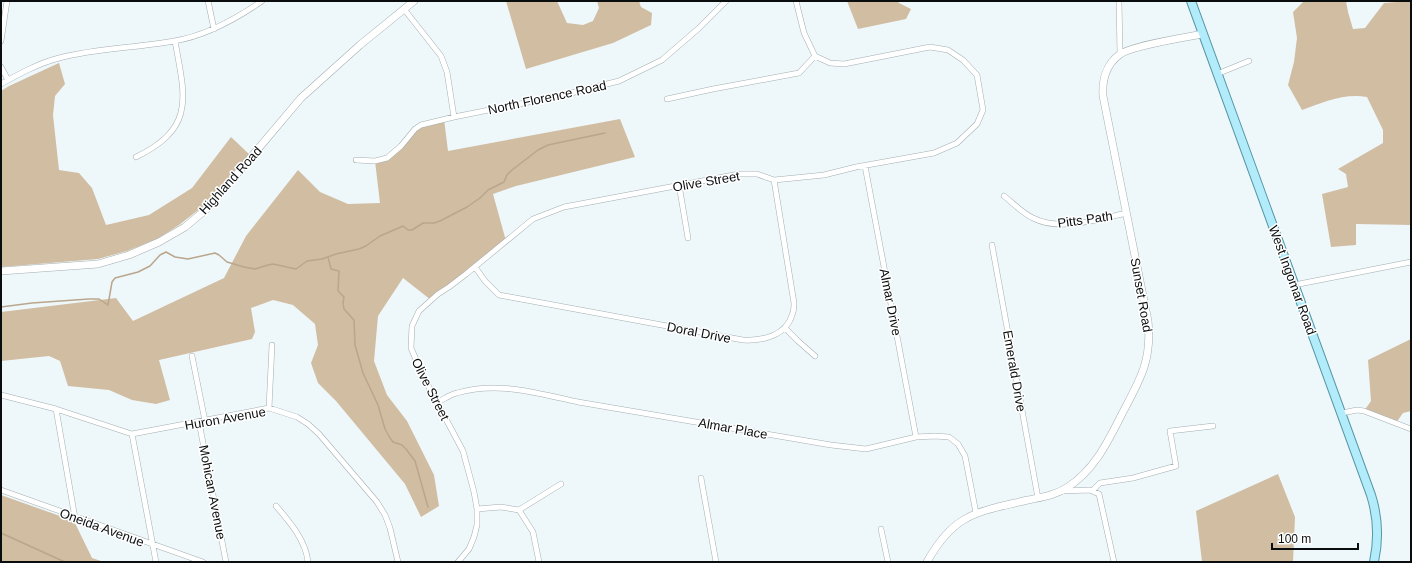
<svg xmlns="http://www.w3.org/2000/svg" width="1412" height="563" font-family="Arial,sans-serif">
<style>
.forest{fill:#d1bda2}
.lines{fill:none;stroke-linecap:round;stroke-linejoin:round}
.stream{stroke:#baa68c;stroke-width:1.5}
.street-casing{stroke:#a4aeb0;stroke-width:6}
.secondary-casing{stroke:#a4aeb0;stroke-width:8}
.primary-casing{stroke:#5696a5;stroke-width:10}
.street{stroke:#fff;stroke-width:5}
.secondary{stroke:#fff;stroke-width:7}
.primary{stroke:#b2ecfa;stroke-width:8}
.labels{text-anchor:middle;stroke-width:3;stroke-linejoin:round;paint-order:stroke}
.street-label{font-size:13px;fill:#0a0d0e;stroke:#fff}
</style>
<rect width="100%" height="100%" fill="#eef8fb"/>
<!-- forest -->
<path class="forest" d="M 506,1 L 557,1 L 567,23 L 583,25 L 593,21 L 599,8 L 597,1 L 639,1 L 641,7 L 652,13 L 651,25 L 613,43 L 526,69 Z
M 847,1 L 898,1 L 899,3 L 911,9 L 906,19 L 858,29 Z
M 1304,1 L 1346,1 L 1348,12 L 1353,29 L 1365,28 L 1384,3 L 1411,1 L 1411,225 L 1356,224 L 1356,245 L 1331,247 L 1322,194 L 1348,187 L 1346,174 L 1338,169 L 1383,143 L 1383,130 L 1367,97 C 1344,93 1324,102 1302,110 L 1288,85 L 1294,62 L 1297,38 L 1293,12 Z
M 59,63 L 65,84 L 55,96 L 53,115 L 59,170 L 79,173 L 92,188 L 106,225 L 149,215 L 192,188 L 231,137 L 249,154 L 206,204 L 179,225 L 157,239 L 127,251 L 98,259 L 1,267 L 1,91 L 9,86 Z
M 444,119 L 448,151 L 620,119 L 635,157 L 516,186 L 493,194 L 506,241 L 431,300 L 403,278 L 378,316 L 374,361 L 387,395 L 407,421 L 434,475 L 439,506 L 421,517 L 405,484 L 336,401 L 318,383 L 311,363 L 318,345 L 315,324 L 293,305 L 273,300 L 251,308 L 255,332 L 252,339 L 159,360 L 170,400 L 156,404 L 132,400 L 109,390 L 68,386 L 60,361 L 49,356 L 1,361 L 1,312 L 116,298 L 133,321 L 224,278 L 246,236 L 298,170 L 320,192 L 348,204 L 380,203 L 375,161 L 387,158 L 415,129 Z
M 1411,339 L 1411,411 L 1403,413 L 1396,423 L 1364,411 L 1371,401 L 1368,360 Z
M 1278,474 L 1295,517 L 1293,562 L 1202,562 L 1196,511 Z
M 1,495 L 74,521 L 92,558 L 104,562 L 1,562 Z"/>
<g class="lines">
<!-- stream -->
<path class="stream" d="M 328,257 L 331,269 L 339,271 L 338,291 L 344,297 L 343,303 L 344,309 L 354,320 L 355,345 L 363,373 L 378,405 L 385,429 L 390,438 L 393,442 L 402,445 L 406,449 L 415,461 L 428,507
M 1,307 L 32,303 L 89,299 L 99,299 L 108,305 L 112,282 L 115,278 L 138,272 L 150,266 L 160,255 L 166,252 L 175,257 L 188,259 L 215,253 L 219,255 L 227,262 L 244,267 L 255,269 L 268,265 L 273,264 L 296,269 L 307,261 L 322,259 L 336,254 L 359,249 L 366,246 L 380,236 L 401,227 L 403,226 L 408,230 L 412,230 L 423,223 L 434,223 L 440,221 L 467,207 L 480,198 L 488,190 L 504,182 L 507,175 L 512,170 L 538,150 L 548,145 L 605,133
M 1,533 L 65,562"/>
<!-- street casing -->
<g class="street-casing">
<path id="street" d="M 208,1 L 214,29
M 796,1 L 804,33 L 815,56
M 1119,1 L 1120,54
M 404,9 L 441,56 L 447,72 L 454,117
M 1,41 L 7,1
M 1,67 L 8,80
M 1217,74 L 1249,61
M 1,84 C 19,74 39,63 59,58 C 97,48 136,48 174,41 C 205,36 236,19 262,1
M 136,157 C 196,128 185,97 175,41
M 356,160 L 375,161 L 387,158 L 401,146 L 415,129 L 421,125 L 454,117 L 559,96 L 619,81 L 662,60 L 699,28 L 726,1
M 865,166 L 916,437
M 679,185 L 688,238
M 1004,196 C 1013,203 1022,213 1033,218 C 1060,232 1099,219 1127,213
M 992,245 L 1038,498
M 475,267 L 485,281 L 499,295 L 743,340 C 762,341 786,336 792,315 C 794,311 794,307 794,303 L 774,180
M 1294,285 L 1411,262
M 785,328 L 798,341 L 815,356
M 192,356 L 205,421
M 1,395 L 56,409 L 132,434 L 269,408 L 297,417 L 308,424 L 319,434 L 377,502 L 385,515 L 390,528 L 398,562
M 438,402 C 444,399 451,394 457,393 C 497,381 538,393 578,402 L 831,445 L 866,449 L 916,437 L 935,436 L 949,437 L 958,444 L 965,456 L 976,513
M 269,408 L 272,345
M 56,409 L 75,518
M 1342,413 L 1357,410 L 1364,411 L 1411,429
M 199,422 L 226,562
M 132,434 L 156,562
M 701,478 L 716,562
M 1,490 L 203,562
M 1093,490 L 1100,483 L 1133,478 L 1176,466 L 1170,431 L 1213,426
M 1062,491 L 1090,490 L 1099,494 L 1114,562
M 276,506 C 290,522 306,541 308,562
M 477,509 L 501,507 L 519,510 L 561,484
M 519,510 L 533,532 L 539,562
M 881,529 L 888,562
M 458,562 L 469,549 L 474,537 L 477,525 L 477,509 L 474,492 L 463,451 L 424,378 L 411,348 L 412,326 L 419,311 L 438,294 L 449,287 L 466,274 L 533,219 L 564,207 L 739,174 L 757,174 L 774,180 L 824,175 L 856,167 L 934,153 L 957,143 L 977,124 L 983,110 L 977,75 L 963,60 L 948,50 L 930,47 L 844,64 L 830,63 L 815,56 L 799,73 L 713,89 L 667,99"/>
</g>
<!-- secondary casing -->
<g class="secondary-casing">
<path id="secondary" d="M 1,271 L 98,264 L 129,255 L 159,242 L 185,227 L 209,207 L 301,98 L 360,45 L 414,1
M 927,562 C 954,513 977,512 1028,500 C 1042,497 1056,495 1068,487 C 1096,469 1109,439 1124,410 C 1141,378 1152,359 1148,321 L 1103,96 C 1102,81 1106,65 1119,55 C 1129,46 1187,37 1203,34"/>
</g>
<!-- primary casing -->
<g class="primary-casing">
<path id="primary" d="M 1191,1 L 1371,495 C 1378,517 1379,539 1374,562"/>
</g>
<!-- street -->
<use href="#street" class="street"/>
<!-- secondary -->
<use href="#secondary" class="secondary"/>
<!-- primary -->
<use href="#primary" class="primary"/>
</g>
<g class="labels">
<!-- street labels -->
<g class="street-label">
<text transform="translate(547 97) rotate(-12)" y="5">North Florence Road</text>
<text transform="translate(230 180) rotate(-48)" y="5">Highland Road</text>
<text transform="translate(706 181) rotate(-10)" y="5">Olive Street</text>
<text transform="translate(1085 219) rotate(-8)" y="5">Pitts Path</text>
<text transform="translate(1293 280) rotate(70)" y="5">West Ingomar Road</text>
<text transform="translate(1142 295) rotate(80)" y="5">Sunset Road</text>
<text transform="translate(891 302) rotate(79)" y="5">Almar Drive</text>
<text transform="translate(699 332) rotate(11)" y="5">Doral Drive</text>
<text transform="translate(1015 371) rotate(80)" y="5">Emerald Drive</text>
<text transform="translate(431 389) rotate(63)" y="5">Olive Street</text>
<text transform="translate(225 418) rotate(-10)" y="5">Huron Avenue</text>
<text transform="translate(733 428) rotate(10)" y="5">Almar Place</text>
<text transform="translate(213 492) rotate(79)" y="5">Mohican Avenue</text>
<text transform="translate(102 527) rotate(20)" y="5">Oneida Avenue</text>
</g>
</g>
<!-- border -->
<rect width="1412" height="563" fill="none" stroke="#0a0d0e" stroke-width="4"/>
<!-- scale -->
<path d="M1272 543v6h86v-6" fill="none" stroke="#0a0d0e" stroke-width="2"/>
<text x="1278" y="543" font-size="12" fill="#0a0d0e" stroke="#ffffff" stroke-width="3" paint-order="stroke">100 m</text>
</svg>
